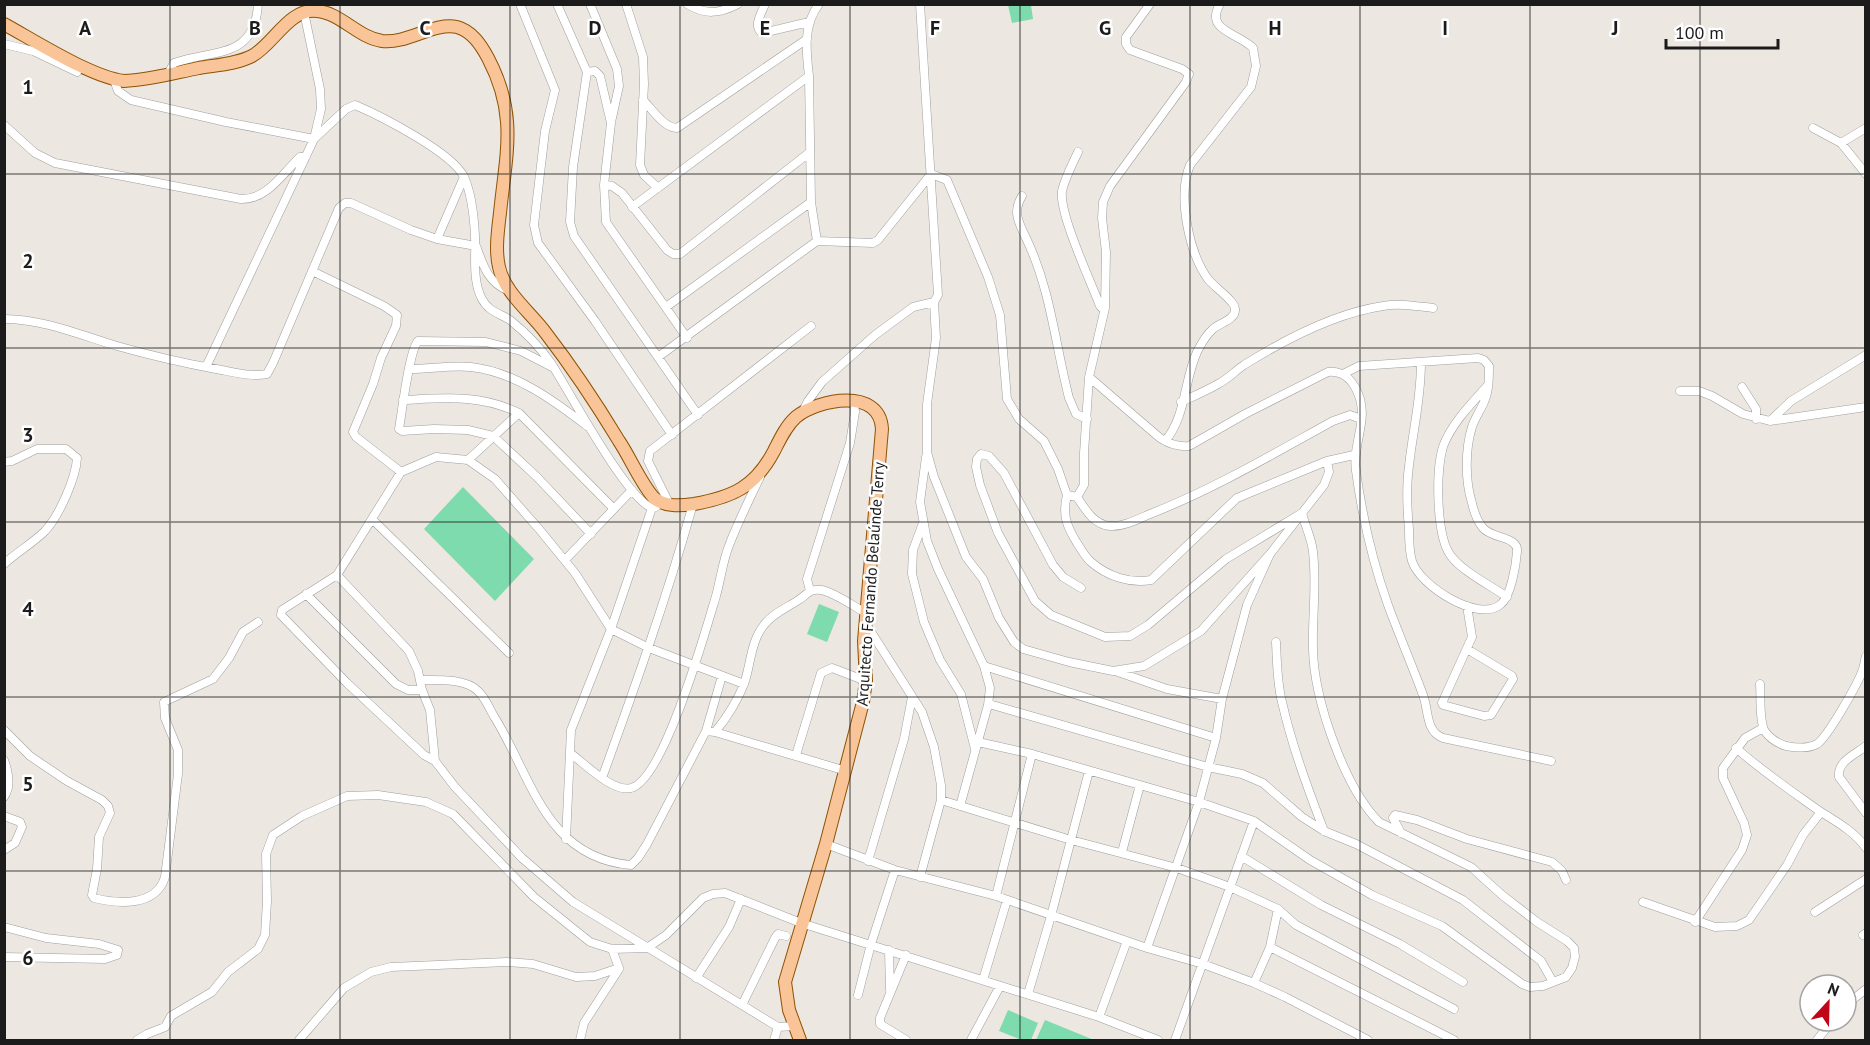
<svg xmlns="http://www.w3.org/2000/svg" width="1870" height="1045" font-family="'PT Sans',sans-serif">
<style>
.pitch{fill:#7edbae}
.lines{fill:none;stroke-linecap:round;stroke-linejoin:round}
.minor-casing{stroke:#9f9f9f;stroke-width:9}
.primary-casing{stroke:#8e5203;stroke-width:14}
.minor{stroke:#fff;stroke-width:8}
.primary{stroke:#f9c598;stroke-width:12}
.grid{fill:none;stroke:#1b1b1b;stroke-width:1.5;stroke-opacity:0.55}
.labels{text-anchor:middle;stroke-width:5;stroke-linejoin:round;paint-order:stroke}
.street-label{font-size:16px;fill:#1b1b1b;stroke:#fff}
.grid-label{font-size:20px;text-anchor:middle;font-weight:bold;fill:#1b1b1b;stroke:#fff;stroke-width:5;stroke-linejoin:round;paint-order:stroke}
</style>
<rect width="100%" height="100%" fill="#ece7e0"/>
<!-- pitch -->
<path class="pitch" d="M 1008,5 L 1031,5 L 1033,19 L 1012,23 Z
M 463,487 L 534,559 L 495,601 L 424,529 Z
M 819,604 L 839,612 L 827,642 L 807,634 Z
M 1008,1010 L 1038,1023 L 1031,1040 L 1022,1040 L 999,1031 Z
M 1045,1020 L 1094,1040 L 1036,1040 Z"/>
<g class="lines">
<!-- minor casing -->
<g class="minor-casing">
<path id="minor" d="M 520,4 L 555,90 L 545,131 L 534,225 L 538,243 L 595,321 L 672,435
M 557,4 L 587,72 L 573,167 L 570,222 L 574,236 L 698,415
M 590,4 L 617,69 L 619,86 L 612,118
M 626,4 L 643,57 L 644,84 L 640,165 L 644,175 L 658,188
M 687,4 C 705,15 719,14 738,4
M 765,4 C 761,14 753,26 762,33 L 809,22
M 1150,4 L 1126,37 L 1126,44 L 1130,50 L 1182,69 L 1189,74 L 1186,82 L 1110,186 L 1103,202 L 1102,218 L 1106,252 L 1105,308 L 1089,377 L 1084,453 L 1084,485 L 1077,497 C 1085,509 1094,525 1110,526 C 1123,527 1138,519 1150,514 C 1214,489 1273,454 1333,421 L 1350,415 L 1361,419
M 4,44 L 33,51 L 77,72 L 81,66
M 587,72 L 595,71 L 600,76 L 611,123 L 604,185 L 606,222 L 687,338
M 168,74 L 174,63 C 213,49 255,60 258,4
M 809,76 L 811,202 L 817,241
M 114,80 L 118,91 L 131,100 L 226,122 L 314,139 L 321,109 L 320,89 L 304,12
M 643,100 C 652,109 664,128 677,128 L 807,39
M 4,125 L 35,153 L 55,163 L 241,199 C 267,200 283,173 300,157 L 306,156
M 1813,128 L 1841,143 L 1866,128
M 1841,143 L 1866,174
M 1078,152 C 1072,165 1065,178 1062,191 C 1059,214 1091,282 1100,306 L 1104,310
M 604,185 L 612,186 L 622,193 L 667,250 L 673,254 L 680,254 L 810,152
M 1022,196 C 1012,212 1019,223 1026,238 C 1051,290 1055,344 1069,398 L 1076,414 L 1087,419
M 632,207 L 809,76 C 806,51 803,25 819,4
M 437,239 L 464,177
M 312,271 L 384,306 L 397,315 L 396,326 L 381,358 L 373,384 L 353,432 L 356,437 L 401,472
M 934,302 L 936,338 L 927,404 L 927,452 L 934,477 L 966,557 L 983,579 L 999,618 L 1014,642 L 1023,649 L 1069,662 L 1113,671 L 1144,666 L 1201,631 L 1270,554
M 666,307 L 811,202
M 4,319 C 43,319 80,335 117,346 C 149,355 183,363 216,369 C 233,372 250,377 267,374 L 273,363 L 339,208 L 345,203 L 351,203 L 411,230 L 437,239 L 476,246 C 483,265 488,283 509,291
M 658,357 L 817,241 L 873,243 L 878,240 L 931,174 L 947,180 L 988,277 L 1000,315 L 1007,399 L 1019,419 L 1044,441 L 1058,469 L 1067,495 L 1077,497
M 206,367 L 314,139 L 346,109 L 355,105 C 381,116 453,153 464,177 C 472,194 474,217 475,236 C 476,255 472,281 482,299 C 488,311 499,313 510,320 C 525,332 540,347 551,363 C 569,391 626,498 652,508
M 552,367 L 521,351 L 486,342 L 418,341 C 409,351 402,412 399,429 L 402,431 L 434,429 L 468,430 L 493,436 L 537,477 L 591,534
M 410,369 C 430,369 451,365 471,367 C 515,372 553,400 587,426
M 1343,374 L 1359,366 L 1478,358 L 1484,360 L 1489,366 C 1489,378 1489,391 1484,402 C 1480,411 1475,418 1472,427 C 1465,449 1465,481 1472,503 C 1474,512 1478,522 1483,528 C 1492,539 1519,536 1517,552 C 1516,565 1511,596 1501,604 C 1479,624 1419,585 1412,561 C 1409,551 1409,540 1409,529 C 1407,508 1406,487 1409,466 C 1413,429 1421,400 1421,362
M 1089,377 L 1160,438 C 1169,444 1178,447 1189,446 L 1245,414 L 1328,372 C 1345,370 1355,383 1360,399 C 1367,423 1352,446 1356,471 C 1362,515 1373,563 1388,605 C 1399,635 1412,665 1423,695 C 1429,710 1425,731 1443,738 L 1551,761
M 1488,385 C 1472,403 1453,422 1444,444 C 1435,468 1436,537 1451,556 C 1463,572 1490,585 1507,597
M 1742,387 L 1756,409 L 1756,419
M 1680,391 L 1699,391 L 1712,396 L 1743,414 L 1770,421 L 1866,407
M 403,400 C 445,398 480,394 519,413 L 614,509
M 1181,402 C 1194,396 1206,391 1218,384 C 1228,379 1235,371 1244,365 C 1284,340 1336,313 1383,306 C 1399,303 1416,306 1433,308
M 803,411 L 808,401 L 822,382 L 875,335 L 913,307 L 934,302 L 938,295 L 920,4
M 1770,421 L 1791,401 L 1866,355
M 1165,441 C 1186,417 1184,380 1197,352 C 1201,344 1206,335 1213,329 C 1219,323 1236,320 1235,309 C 1235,301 1214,287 1208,279 C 1189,253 1177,196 1190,165 L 1251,87 L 1256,66 L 1253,48 C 1239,33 1204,31 1220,4
M 926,457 L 920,502 L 927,541 L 938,569 L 984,666 L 990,688 L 988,705 L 960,806
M 468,460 L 519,413
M 4,462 L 12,461 L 37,449 L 66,449 L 77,458 C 76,478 59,516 45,531 C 33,543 17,552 4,564
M 1067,495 C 1062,515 1067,527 1077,543 C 1081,549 1085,557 1091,562 C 1107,576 1130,584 1151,580 L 1237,498 L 1327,461 L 1354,455
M 670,505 L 648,461 L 650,451 L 811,326
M 372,519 L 509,653
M 923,523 L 913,550 L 912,574 L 924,622 L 940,660 L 961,694 L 975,749
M 565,560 L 632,490
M 337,575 L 409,651 L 418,671 L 422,690 L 430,710 L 435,761 L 455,787 L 522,858 L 573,902 L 778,1027 L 794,1026
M 810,591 L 807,579 L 850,443 L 855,412 L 854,401
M 306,594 L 396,684 L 408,690 L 422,690
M 1467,606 L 1472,637 L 1442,703 L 1443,705 L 1484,716 L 1491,715 L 1513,679 L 1512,676 L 1467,649
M 866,624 L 922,712 L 934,747 L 941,785 L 941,800 L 920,877
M 1276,642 C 1277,662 1277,683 1282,702 C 1292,746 1308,789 1324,831
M 984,666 L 1216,738
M 1115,671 L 1167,689 L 1222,699
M 420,680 C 436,680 465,678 478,691 C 485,697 490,710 495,718 C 532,778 546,858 631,865 L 638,858 L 647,844 L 706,731 L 722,676
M 1760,684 C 1761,697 1759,717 1764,730 C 1769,738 1777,743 1786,746 C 1796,748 1808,749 1817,744 C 1827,738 1859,682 1863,669 C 1864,665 1865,660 1866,656
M 989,704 L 1208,767 L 1242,774 L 1263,783 L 1302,817 L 1324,831 L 1356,844 L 1463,900 L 1541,961 L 1553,982
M 4,730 L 30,756 L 67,781 L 102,800 L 108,806 L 110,813 L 99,837 L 97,869 L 92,895 L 94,898 C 118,904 156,907 165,877 L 178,774 L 178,750 L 165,718 L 164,702 L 213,679 L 229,658 L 243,632 L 258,622
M 706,731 L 715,732 C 727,718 739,698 745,681 C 751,662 751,641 764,625 C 772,614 786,608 797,601 C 806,596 809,588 821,590 C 834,592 853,606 866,613
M 715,732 L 846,771
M 978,742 L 1032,754 L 1199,802 L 1254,821 L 1310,860 L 1372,895 L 1442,926 L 1522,984 L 1530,987 L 1543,986 L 1566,977 L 1572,968 L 1575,957 L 1574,948 L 1567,941 L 1537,922 L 1502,895 L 1471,867 L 1379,822 C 1344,787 1314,699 1313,649 C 1312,617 1317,584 1313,552 C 1312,539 1305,526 1302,513 L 1226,559 L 1148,625 L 1130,636 L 1105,637 L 1051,615 L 1035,601 L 998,533 L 980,485 L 976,467 L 977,459 L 981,454 L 989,456 L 1004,473 L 1053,565 L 1063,577 L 1081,588
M 1866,746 C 1854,755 1837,762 1839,777 L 1866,813
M 1736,748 C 1762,771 1790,790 1818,810 C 1835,821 1854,831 1866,848
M 570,753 C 584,763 613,793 631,788 C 664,780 706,629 716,596 C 721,578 723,559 730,543 C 739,520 750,498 760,477
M 796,755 L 821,673 L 832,668 L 866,681
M 4,760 C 8,771 12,786 4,797
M 435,761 L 424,755 L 347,683 L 281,615 L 282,610 L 337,575 L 401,472 L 436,457 L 468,460 L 495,479 L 539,529 L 575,573 L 611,629 L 649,648 L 744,684
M 602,778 C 635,687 667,597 693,504
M 941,800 L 1071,840 L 1177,868 L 1230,887 L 1278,909 L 1296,925 L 1454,1009
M 4,816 L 20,822 L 22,827 L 15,843 L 4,850
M 1401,833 L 1393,818 L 1395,815 L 1417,820 L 1467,839 L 1552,862 L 1562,871 L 1566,880
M 566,839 L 571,730 L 611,629 L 652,508 L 656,507
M 826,844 L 895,870 L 996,896 L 1147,948 L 1203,964 L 1254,983 L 1285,997 L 1368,1040
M 1122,852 L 1140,785
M 1241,856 L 1321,905 L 1400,944 L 1463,982
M 868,861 L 904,739 L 912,697
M 996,896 L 1032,754
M 1643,902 L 1715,927 L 1737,926 L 1749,920 L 1787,865 L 1803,835 L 1821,812
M 1815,912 L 1866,879
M 1695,922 L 1742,850 L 1747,835 L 1744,823 L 1723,778 L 1723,768 L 1745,738 L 1763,728
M 4,927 L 46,938 L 99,944 L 118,950 L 117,955 L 105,959 L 4,957
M 1863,935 L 1866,933
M 1270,947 L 1454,1040
M 1147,948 L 1199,802 L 1216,738 L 1222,699 L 1247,605 L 1270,554 L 1324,485 L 1329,472 L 1327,461
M 889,950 L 890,990
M 906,955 L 880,1018 L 880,1024 L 906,1040
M 696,978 L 729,927 L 741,899
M 983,980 L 1007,900
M 1254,983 L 1270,947 L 1278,909
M 1028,994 L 1051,916 L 1089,771
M 858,995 L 871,944 L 895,870
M 742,1005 L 775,938 L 778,934 L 786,936
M 1846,1005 L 1866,989
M 1099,1017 L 1127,941
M 137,1040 L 147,1034 L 165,1027 L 171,1016 L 212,992 L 228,972 L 258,949 L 265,935 L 267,901 L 266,854 L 273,835 L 302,816 L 347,796 L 378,795 L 426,802 L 453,814 L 534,897 L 590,942 L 612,949 L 647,948 L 666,935 L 703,898 L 713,894 L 725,893 L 801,923 L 1099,1017 L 1158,1040
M 299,1040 L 344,988 L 371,972 L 391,967 L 507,962 L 533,964 L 576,977 L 595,976 L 619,968 L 612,949
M 580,1040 L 584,1023 L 619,969
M 774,1040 L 778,1027
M 971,1040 L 1000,986
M 1175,1040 L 1254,821
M 1817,1040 L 1832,1021"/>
</g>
<!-- primary casing -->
<g class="primary-casing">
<path id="primary" d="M 4,24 C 35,41 91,77 124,81 C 149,80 174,73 199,68 C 216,65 237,64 252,56 C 274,44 289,8 317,11 C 341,13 357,37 382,41 C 408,44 433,22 457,27 C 472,31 481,45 488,58 C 518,115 506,153 500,213 C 498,230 495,250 499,267 C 504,292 530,312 545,332 C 572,367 596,403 619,441 C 631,459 640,482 654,498 C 665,507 680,506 694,504 C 733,497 755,487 774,451 C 780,439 786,426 796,417 C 818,399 880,387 882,429 L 864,641 L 866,681 L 863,702 L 826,844 L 785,982 L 789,1010 L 800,1040"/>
</g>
<!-- minor -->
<use href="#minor" class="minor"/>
<!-- primary -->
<use href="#primary" class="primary"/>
</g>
<!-- grid -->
<path class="grid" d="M 170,4 L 170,1040M 340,4 L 340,1040M 510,4 L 510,1040M 680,4 L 680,1040M 850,4 L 850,1040M 1020,4 L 1020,1040M 1190,4 L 1190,1040M 1360,4 L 1360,1040M 1530,4 L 1530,1040M 1700,4 L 1700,1040M 4,174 L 1866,174M 4,348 L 1866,348M 4,522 L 1866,522M 4,697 L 1866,697M 4,871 L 1866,871"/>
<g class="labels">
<!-- street labels -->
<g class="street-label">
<text transform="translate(870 584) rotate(-86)" y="6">Arquitecto Fernando Belaúnde Terry</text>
</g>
</g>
<g class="grid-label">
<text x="85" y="35">A</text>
<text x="255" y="35">B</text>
<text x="425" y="35">C</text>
<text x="595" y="35">D</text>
<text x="765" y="35">E</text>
<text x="935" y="35">F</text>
<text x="1105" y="35">G</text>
<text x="1275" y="35">H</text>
<text x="1445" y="35">I</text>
<text x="1615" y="35">J</text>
<text x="28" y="94">1</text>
<text x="28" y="268">2</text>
<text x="28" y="442">3</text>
<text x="28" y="616">4</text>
<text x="28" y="791">5</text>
<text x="28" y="965">6</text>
</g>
<!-- border -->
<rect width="1870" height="1045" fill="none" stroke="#1b1b1b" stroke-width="12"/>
<!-- north arrow -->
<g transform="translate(1828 1003) rotate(22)"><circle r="28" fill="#ffffff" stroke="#a4a4a4" stroke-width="1.5"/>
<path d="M0-4.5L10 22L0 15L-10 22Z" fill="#c10418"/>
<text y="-9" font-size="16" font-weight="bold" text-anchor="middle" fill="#1b1b1b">N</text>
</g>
<!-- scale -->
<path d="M1666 39v9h112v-9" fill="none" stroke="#1b1b1b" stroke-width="3"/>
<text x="1675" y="39" font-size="18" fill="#1b1b1b" stroke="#ffffff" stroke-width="4.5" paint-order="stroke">100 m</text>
</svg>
